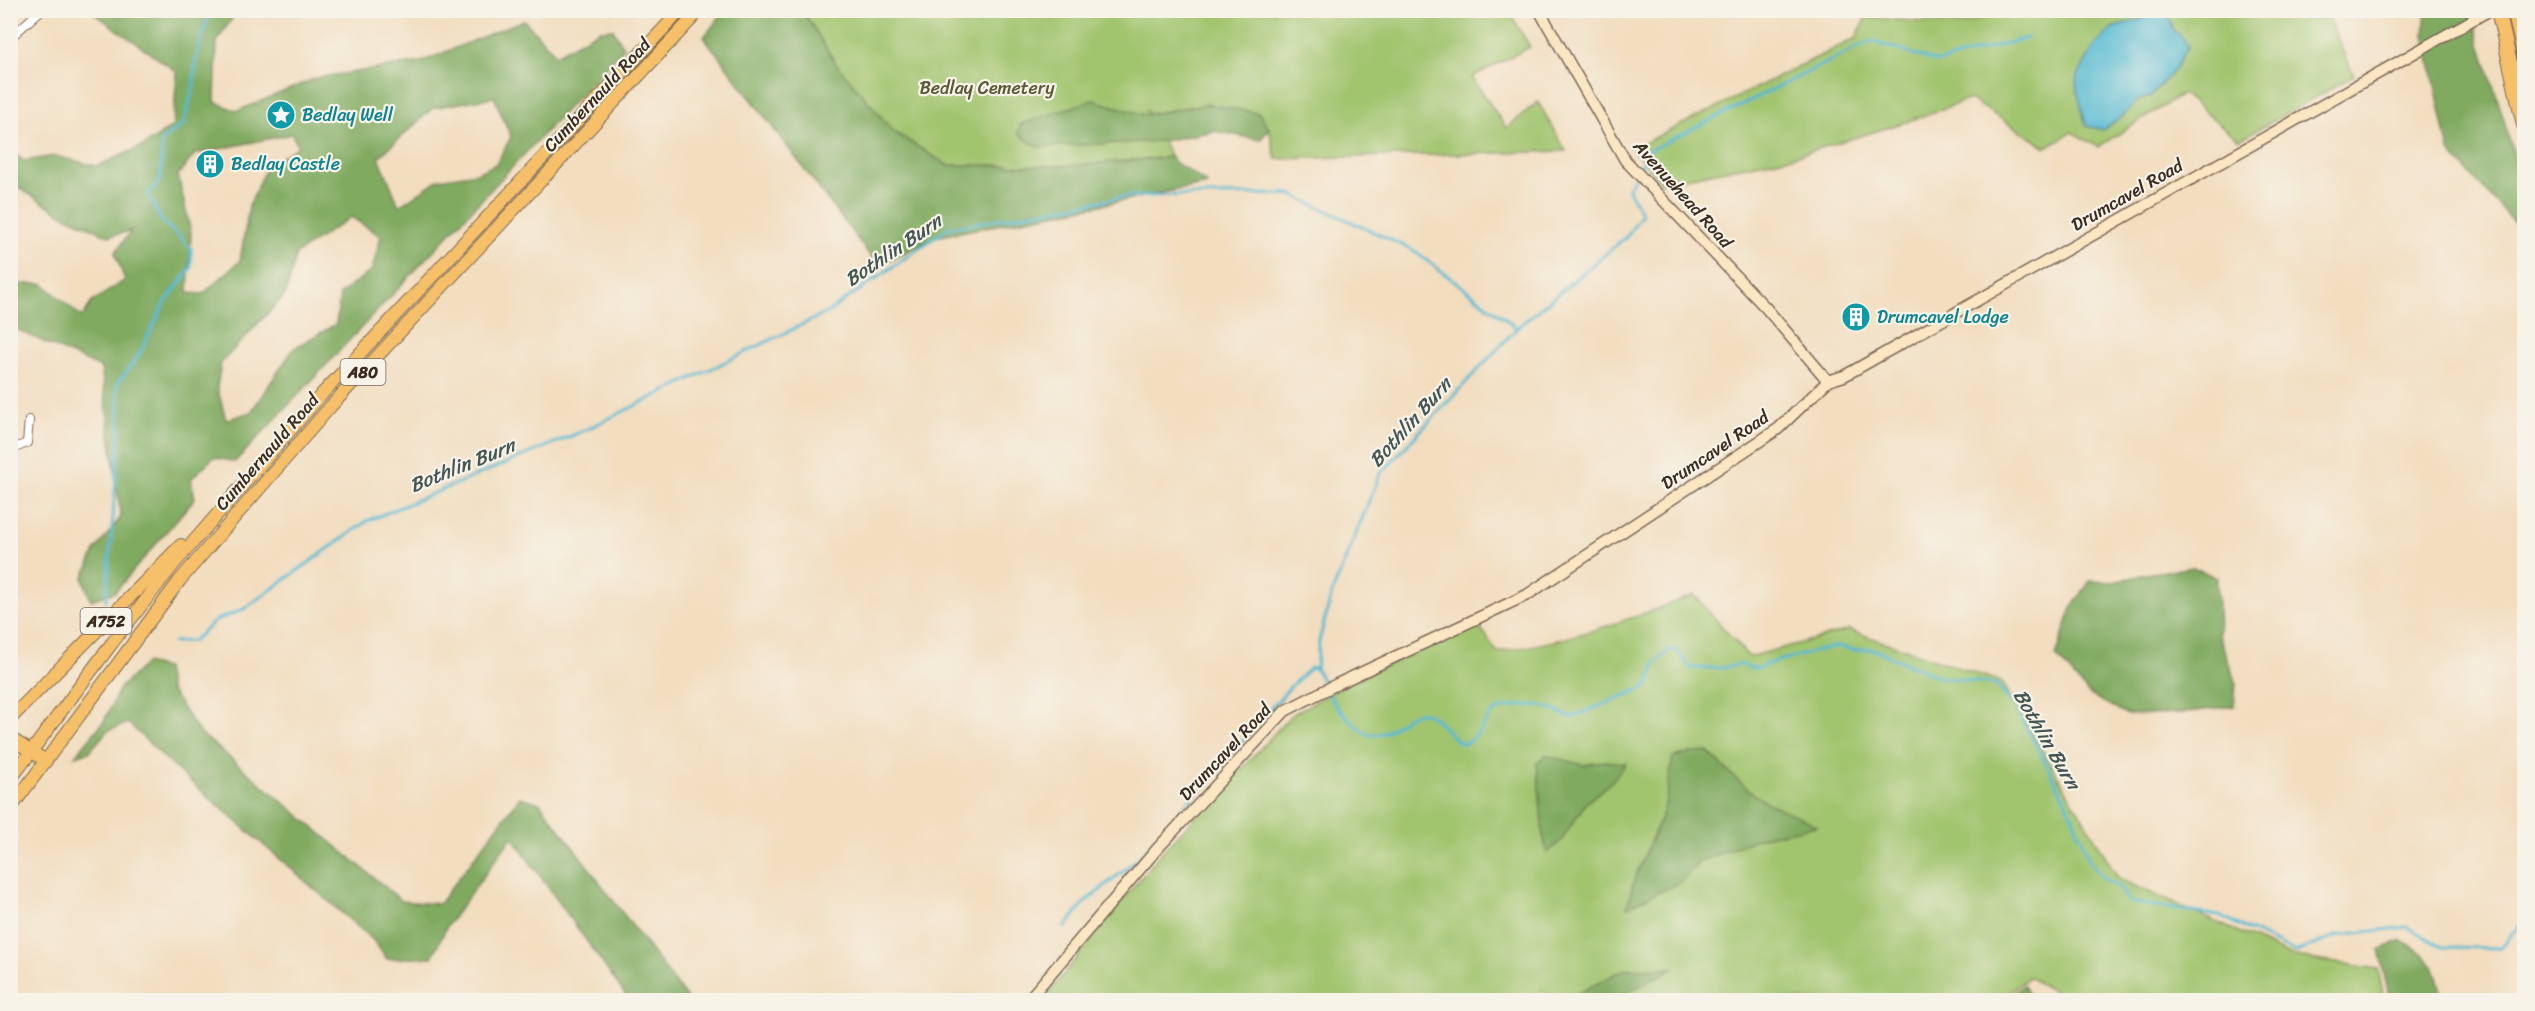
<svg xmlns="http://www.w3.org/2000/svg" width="2535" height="1011" font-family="Sriracha,sans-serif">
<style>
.green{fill:#a1c46e;stroke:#6e7746;stroke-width:1.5}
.forest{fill:#80aa61;stroke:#5e6a40;stroke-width:1.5;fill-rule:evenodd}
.water{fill:#55b9d3;stroke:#487278;stroke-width:1.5}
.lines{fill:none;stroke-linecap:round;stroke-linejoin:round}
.stream{stroke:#55b9d3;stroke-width:3}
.street-casing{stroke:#7b6956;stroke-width:10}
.secondary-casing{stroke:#7b6956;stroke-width:13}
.primary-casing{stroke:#7b6956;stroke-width:14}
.highway-casing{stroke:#7b6956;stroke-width:16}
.street{stroke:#fff;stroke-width:8}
.secondary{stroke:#fbe6c4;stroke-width:10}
.primary{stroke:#f6c06b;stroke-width:12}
.highway{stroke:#f6c06b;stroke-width:14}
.labels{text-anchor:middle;stroke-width:4.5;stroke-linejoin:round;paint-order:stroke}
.shield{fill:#f7f3e8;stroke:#73665b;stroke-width:1.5}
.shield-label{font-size:16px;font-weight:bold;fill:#3b2a1e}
.park-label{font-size:18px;fill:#5a5836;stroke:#f7f3e8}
.street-label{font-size:18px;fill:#3b2a1e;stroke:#f7f3e8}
.culture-label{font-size:18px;fill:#0d838f;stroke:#f7f3e8;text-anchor:start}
.water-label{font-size:20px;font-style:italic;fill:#435554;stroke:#f7f3e8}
</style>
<rect width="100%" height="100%" fill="#f7f3e8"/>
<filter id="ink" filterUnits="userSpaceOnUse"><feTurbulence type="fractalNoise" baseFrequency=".0167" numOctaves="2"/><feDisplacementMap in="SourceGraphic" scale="12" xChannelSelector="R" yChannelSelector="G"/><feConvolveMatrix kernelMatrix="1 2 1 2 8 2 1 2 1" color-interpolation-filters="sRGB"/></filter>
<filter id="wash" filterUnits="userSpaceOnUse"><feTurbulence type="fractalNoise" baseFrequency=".008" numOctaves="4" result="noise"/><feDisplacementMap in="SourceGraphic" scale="24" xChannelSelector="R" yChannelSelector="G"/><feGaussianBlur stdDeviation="1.35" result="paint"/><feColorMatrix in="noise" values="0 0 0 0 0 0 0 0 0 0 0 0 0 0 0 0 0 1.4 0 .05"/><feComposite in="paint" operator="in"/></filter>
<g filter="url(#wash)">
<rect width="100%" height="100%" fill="#f2ddbf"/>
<!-- green -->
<path class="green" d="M 2009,10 L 2241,10 L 2245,17 L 2264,11 L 2325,11 L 2354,76 L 2239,140 L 2183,94 L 2098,147 L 2072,132 L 2046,147 L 1970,99 L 1906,122 L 1791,157 L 1661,183 L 1632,149 L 1856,38 L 1866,17 L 1960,25 Z
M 803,11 L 1509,11 L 1530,47 L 1472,77 L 1506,128 L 1538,102 L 1566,151 L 1276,159 L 1269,129 L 1206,104 L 1149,114 L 1145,109 L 1171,157 L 1068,166 L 947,165 L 894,132 L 836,64 Z
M 1694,595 L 1749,657 L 1849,630 L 2002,682 L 2119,879 L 2295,957 L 2378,969 L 2384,1000 L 2069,1000 L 2029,977 L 2000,1000 L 1550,1000 L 1542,990 L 1528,1000 L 1043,1000 L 1159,855 L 1251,759 L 1291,715 L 1348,683 L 1478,624 L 1497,652 C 1566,642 1629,620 1694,595 Z"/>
<!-- forest -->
<path class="forest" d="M 725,10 L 803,11 L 836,64 L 894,132 L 947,165 L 1068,166 L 1171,157 L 1175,162 L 1208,184 L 935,237 L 878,266 L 704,37 Z
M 91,11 L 237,11 L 217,41 L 215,102 L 237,111 L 316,78 L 421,62 L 524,20 L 556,55 L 600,30 L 613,29 L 624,48 L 235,462 L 214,457 L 191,479 L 195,498 L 115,592 L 91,600 L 83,579 L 95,551 L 121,517 L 101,368 L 11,327 L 11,284 L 43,284 L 82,317 L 92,302 L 125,280 L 115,253 L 131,231 L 109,236 L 63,215 L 11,183 L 11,151 L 24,161 L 55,156 L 97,166 L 143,146 L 173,126 L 177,72 ZM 494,97 L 511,137 L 496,164 L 477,173 L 439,179 L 399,206 L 379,157 L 433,108 ZM 292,134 L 298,147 L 267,165 L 249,206 L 240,261 L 203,294 L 188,293 L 191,233 L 178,175 L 195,154 ZM 351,217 L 381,236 L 372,270 L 340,294 L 336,324 L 294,348 L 251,412 L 226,420 L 217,387 L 221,363 L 286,294 L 296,254 Z
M 2426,11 L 2471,11 C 2489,85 2524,156 2524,234 L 2449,151 L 2424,34 Z
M 1093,100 L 1145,115 L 1206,104 L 1259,113 L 1269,129 L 1260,140 L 1215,131 L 1163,141 L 1038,147 L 1018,134 L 1021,124 Z
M 2193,567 L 2217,578 L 2219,635 L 2236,683 L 2234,706 L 2182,713 L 2128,715 L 2090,695 L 2056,656 L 2072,607 L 2090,581 L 2114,582 L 2146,574 Z
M 146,663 L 166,668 L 170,690 L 199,732 L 402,901 L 439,904 L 520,797 L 540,803 L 688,1000 L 629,1000 L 512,837 L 447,926 L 432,957 L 387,959 L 373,940 L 175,768 L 128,723 L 107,731 L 89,752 L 75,756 L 104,721 L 120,688 Z
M 1708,752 C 1725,767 1742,787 1761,799 C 1779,810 1798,814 1816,826 L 1762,837 L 1700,861 L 1681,882 L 1627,907 L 1634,880 L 1664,810 L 1673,757 L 1690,753 Z
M 1545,755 L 1584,765 L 1605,761 L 1626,763 L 1613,780 L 1585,804 L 1561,841 L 1547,853 L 1543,835 L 1537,763 Z
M 2401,940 C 2431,955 2438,968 2442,1000 L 2390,1000 L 2379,950 Z
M 1674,968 L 1613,1000 L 1565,1000 L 1625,969 Z
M 2024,985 L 2032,1000 L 2005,1000 Z"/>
<!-- water -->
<path class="water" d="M 2167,11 L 2174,31 L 2183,38 L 2188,47 L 2182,55 L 2177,67 L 2151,96 L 2137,101 L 2124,115 L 2103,130 L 2086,126 L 2077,91 L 2076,79 L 2093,48 L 2112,28 Z"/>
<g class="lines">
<!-- stream -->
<path class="stream" d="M 1639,170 L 1650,150 L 1871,41 L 1938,62 L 2027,38
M 1517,328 L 1627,236 L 1642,214 L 1628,189 L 1636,175
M 106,601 L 120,429 L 117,384 L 139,355 L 164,304 L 191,268 L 191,248 L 161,220 L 148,194 L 161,179 L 162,140 L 183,125 L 193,89 L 196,58 L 210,10
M 173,642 L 193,641 L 215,621 L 244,609 L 367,521 L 581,432 L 828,312 L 948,228 L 1130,196 L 1290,194 L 1413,250 L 1517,328 L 1380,474 L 1332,593 L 1319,641 L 1316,668 L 1325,687
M 1328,693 C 1335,708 1354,725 1368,735 C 1374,734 1381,735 1386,732 C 1401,724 1414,705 1432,716 C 1444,724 1450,739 1463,744 C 1481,737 1480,726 1492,714 C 1503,704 1538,703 1552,709 C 1560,712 1563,716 1573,717 L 1648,686 L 1655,663 L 1669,650 L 1676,650 L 1691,668 L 1724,668 L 1741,664 L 1749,668 L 1761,668 L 1766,664 L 1837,646 L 1854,650 L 1872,649 L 1939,677 L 1996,684 L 2015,706 L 2068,805 L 2090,862 L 2104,879 L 2119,887 L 2130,902 L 2219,916 L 2296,952 L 2339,935 L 2407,927 L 2443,947 L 2500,948 L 2524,921
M 1065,928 L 1084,903 L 1139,858 L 1292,685 L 1310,668 L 1316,668"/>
</g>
</g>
<g filter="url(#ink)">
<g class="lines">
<!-- street casing -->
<g class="street-casing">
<path id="street" d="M 10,38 L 41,10
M 10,450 L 27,443 L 29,420
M 2478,1000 L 2478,997 L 2512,998 L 2518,1000"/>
</g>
<!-- secondary casing -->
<g class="secondary-casing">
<path id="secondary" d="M 1539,10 L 1625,160 L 1766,308 L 1828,381
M 1028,1000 L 1157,849 L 1285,711 L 1337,684 L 1527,595 L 1778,429 L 1828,381 L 1844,376 L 2490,10"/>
</g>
<!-- primary casing -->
<g class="primary-casing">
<path id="primary" d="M 10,719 L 181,545
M 10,738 L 46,761
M 10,780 L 112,643 L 174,564 L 322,394 L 681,10
M 10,809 L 180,580 L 331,406 L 700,10"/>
</g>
<!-- highway casing -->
<g class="highway-casing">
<path id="highway" d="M 2498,10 L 2524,125
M 2514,10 L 2524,54"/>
</g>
<!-- street -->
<use href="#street" class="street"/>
<!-- secondary -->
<use href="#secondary" class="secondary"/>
<!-- primary -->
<use href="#primary" class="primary"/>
<!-- highway -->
<use href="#highway" class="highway"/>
</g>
</g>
<!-- icons -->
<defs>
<g id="sight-disc" transform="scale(1.5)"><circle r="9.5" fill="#0f9aa8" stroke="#f7f3e8"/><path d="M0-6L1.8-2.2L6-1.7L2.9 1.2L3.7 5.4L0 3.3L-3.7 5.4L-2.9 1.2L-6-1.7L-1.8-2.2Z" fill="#fff"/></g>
<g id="building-disc" transform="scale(1.5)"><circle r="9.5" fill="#0f9aa8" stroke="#f7f3e8"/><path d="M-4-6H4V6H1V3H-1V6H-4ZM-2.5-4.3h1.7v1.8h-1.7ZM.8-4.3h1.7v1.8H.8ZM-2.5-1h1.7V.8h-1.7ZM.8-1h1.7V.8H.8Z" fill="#fff"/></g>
</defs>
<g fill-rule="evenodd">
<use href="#sight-disc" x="281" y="115"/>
<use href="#building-disc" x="210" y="164"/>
<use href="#building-disc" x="1856" y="317"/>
</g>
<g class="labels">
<!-- shield labels -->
<g class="shield">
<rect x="340.5" y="359" width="45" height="26" rx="4.5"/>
<rect x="80.5" y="608" width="51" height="26" rx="4.5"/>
</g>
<g class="shield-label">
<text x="363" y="378">A80</text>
<text x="106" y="627">A752</text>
</g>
<!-- park labels -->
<g class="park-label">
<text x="987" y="94">Bedlay Cemetery</text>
</g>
<!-- street labels -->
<g class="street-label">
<text transform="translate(597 95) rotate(-47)" y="6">Cumbernauld Road</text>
<text transform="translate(1683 194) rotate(48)" y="6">Avenuehead Road</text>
<text transform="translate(2127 195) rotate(-30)" y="6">Drumcavel Road</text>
<text transform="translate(1715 450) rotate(-34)" y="6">Drumcavel Road</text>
<text transform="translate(267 452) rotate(-49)" y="6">Cumbernauld Road</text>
<text transform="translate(1225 752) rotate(-47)" y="6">Drumcavel Road</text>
</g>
<!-- culture labels -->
<g class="culture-label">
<text x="302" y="121">Bedlay Well</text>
<text x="231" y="170">Bedlay Castle</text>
<text x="1877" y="323">Drumcavel Lodge</text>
</g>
<!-- water labels -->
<g class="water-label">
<text transform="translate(893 250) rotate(-34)" y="7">Bothlin Burn</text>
<text transform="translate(1410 422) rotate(-48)" y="7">Bothlin Burn</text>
<text transform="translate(462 465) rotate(-22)" y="7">Bothlin Burn</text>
<text transform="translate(2047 739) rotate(60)" y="7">Bothlin Burn</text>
</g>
</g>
<!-- margin -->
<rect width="2535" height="1011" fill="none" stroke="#f7f3e8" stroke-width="36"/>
</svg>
